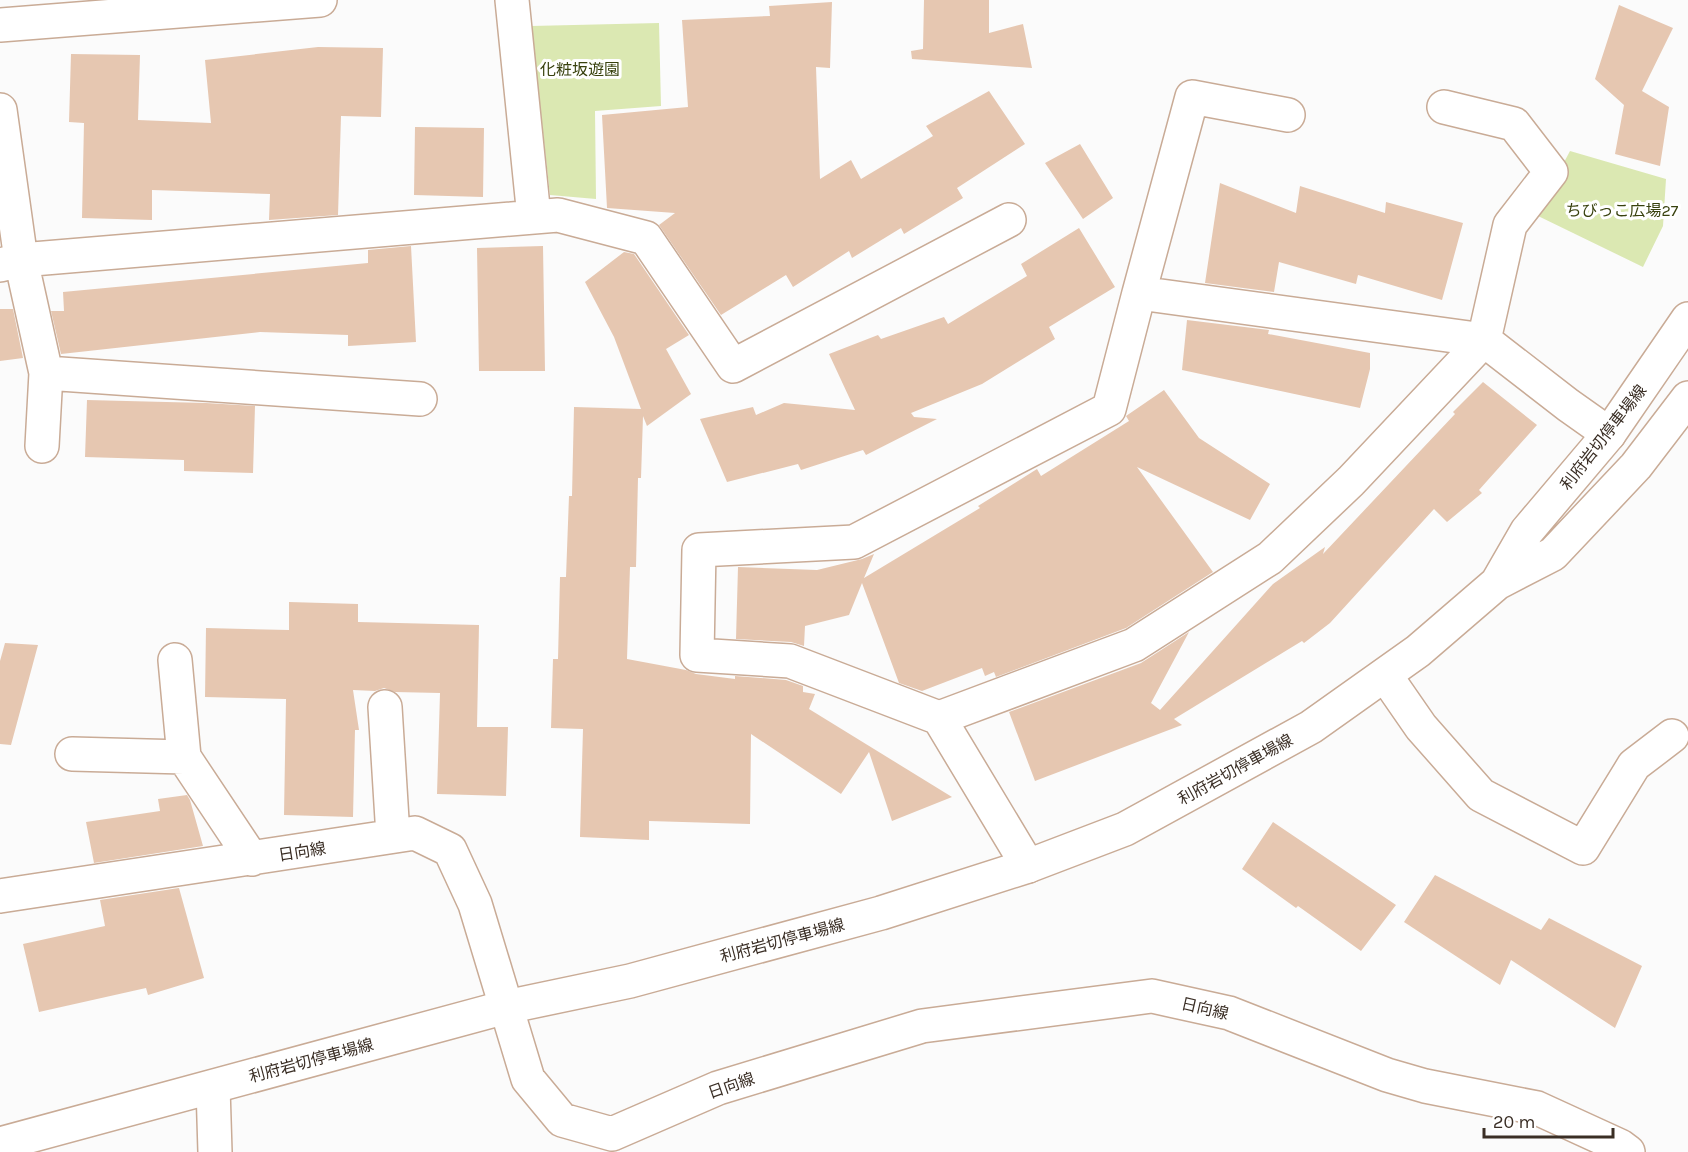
<svg xmlns="http://www.w3.org/2000/svg" width="1688" height="1152" font-family="Karla,'Noto Sans JP',sans-serif">
<style>
.green{fill:#dbe8b2}
.building{fill:#e6c7b1}
.lines{fill:none;stroke-linecap:round;stroke-linejoin:round}
.minor-casing{stroke:#c9ab96;stroke-width:36}
.major-casing{stroke:#c9ab96;stroke-width:36}
.minor{stroke:#fff;stroke-width:33}
.major{stroke:#fff;stroke-width:33}
.labels{text-anchor:middle;stroke-width:6;stroke-linejoin:round;paint-order:stroke}
.park-label{font-size:16px;fill:#38410e;stroke:#fff}
.street-label{font-size:16px;fill:#3a2e25;stroke:#fff}
</style>
<rect width="100%" height="100%" fill="#fbfbfb"/>
<!-- green -->
<path class="green" d="M 659,23 L 661,106 L 595,111 L 596,199 L 550,195 L 531,26 Z
M 1570,151 L 1666,179 L 1663,226 L 1643,267 L 1536,215 Z"/>
<!-- building -->
<path class="building" d="M 924,0 L 989,0 L 989,33 L 1023,24 L 1032,68 L 912,59 L 911,51 L 923,49 Z
M 832,2 L 830,68 L 816,67 L 820,179 L 851,160 L 861,179 L 933,136 L 926,126 L 989,91 L 1025,144 L 957,188 L 963,198 L 904,234 L 901,228 L 852,258 L 849,251 L 793,287 L 786,275 L 721,315 L 659,225 L 675,213 L 607,208 L 602,115 L 688,107 L 682,20 L 770,16 L 769,6 Z
M 1619,5 L 1673,28 L 1642,91 L 1669,107 L 1660,166 L 1615,154 L 1624,105 L 1595,79 Z
M 318,47 L 383,48 L 381,117 L 341,116 L 338,215 L 269,220 L 270,194 L 152,190 L 152,220 L 82,218 L 84,123 L 69,122 L 71,54 L 140,55 L 138,120 L 211,123 L 205,60 Z
M 415,127 L 484,128 L 483,197 L 414,195 Z
M 1080,144 L 1113,198 L 1083,219 L 1045,163 Z
M 1220,183 L 1296,213 L 1300,186 L 1385,213 L 1386,202 L 1463,223 L 1442,300 L 1358,275 L 1356,284 L 1279,262 L 1274,292 L 1205,283 Z
M 1079,228 L 1115,287 L 1049,327 L 1055,339 L 982,384 L 911,413 L 914,417 L 937,419 L 866,455 L 863,450 L 801,470 L 798,464 L 727,482 L 700,419 L 753,407 L 756,415 L 784,403 L 855,410 L 829,354 L 878,335 L 881,339 L 944,317 L 948,324 L 1027,276 L 1021,264 Z
M 411,246 L 416,342 L 348,346 L 348,335 L 260,332 L 61,354 L 51,311 L 64,311 L 63,292 L 368,263 L 368,250 Z
M 543,246 L 545,371 L 479,371 L 477,248 Z
M 624,252 L 634,254 L 689,335 L 666,349 L 691,394 L 647,426 L 643,416 L 641,478 L 638,478 L 636,567 L 630,567 L 627,659 L 686,670 L 696,674 L 735,679 L 735,676 L 786,680 L 803,686 L 803,692 L 815,694 L 809,709 L 952,797 L 892,821 L 869,752 L 841,794 L 751,734 L 750,824 L 649,821 L 649,840 L 580,837 L 583,729 L 551,728 L 553,659 L 558,659 L 560,577 L 566,577 L 569,496 L 572,496 L 574,407 L 641,409 L 614,337 L 585,282 Z
M 0,309 L 13,309 L 23,358 L 0,361 Z
M 1187,320 L 1269,330 L 1268,334 L 1370,353 L 1370,369 L 1360,408 L 1182,370 Z
M 1483,382 L 1537,425 L 1479,490 L 1482,493 L 1447,522 L 1434,509 L 1330,623 L 1304,643 L 1302,641 L 1174,719 L 1182,725 L 1035,781 L 1009,712 L 1141,663 L 1189,632 L 1151,703 L 1160,710 L 1273,584 L 1325,547 L 1323,554 L 1455,414 L 1453,412 Z
M 1164,390 L 1199,438 L 1270,484 L 1250,520 L 1137,467 L 1213,572 L 1126,628 L 996,677 L 994,672 L 985,676 L 982,668 L 922,691 L 899,683 L 862,583 L 849,615 L 805,626 L 804,646 L 791,642 L 736,639 L 738,567 L 817,570 L 862,559 L 874,554 L 864,578 L 980,508 L 978,506 L 1037,469 L 1041,476 L 1129,421 L 1126,416 Z
M 87,400 L 206,403 L 255,406 L 253,473 L 184,471 L 184,460 L 85,457 Z
M 289,602 L 358,604 L 358,622 L 479,625 L 477,727 L 508,727 L 506,796 L 437,794 L 440,693 L 395,692 L 384,688 L 375,691 L 353,690 L 359,730 L 355,730 L 353,817 L 284,815 L 286,699 L 205,697 L 206,628 L 289,630 Z
M 5,643 L 38,645 L 11,745 L 0,744 L 0,661 Z
M 187,795 L 190,800 L 203,846 L 94,863 L 86,822 L 160,811 L 158,799 Z
M 1273,822 L 1396,905 L 1361,951 L 1298,906 L 1296,908 L 1242,869 Z
M 1435,875 L 1541,930 L 1549,918 L 1642,966 L 1615,1028 L 1511,960 L 1500,985 L 1404,922 Z
M 179,888 L 204,978 L 148,995 L 146,988 L 39,1012 L 23,944 L 105,926 L 100,900 Z"/>
<g class="lines">
<!-- minor casing -->
<g class="minor-casing">
<path id="minor" d="M 512,0 L 534,217
M 0,25 L 320,0
M 0,110 L 21,260 L 46,373 L 42,446
M 0,265 L 21,260 L 558,215 L 646,238 L 733,366 L 1009,220
M 1139,293 L 1192,97 L 1288,115
M 46,373 L 420,399
M 175,660 L 184,757
M 1385,675 L 1421,727 L 1481,795 L 1583,848 L 1634,765 L 1672,736
M 385,707 L 393,836
M 939,718 L 1134,645 L 1270,558 L 1351,481 L 1484,340 L 1510,225 L 1551,172 L 1514,124 L 1444,107
M 72,754 L 184,757 L 252,859
M 1028,866 L 939,718 L 790,661 L 697,655 L 699,550 L 854,542 L 1109,409 L 1139,293 L 1484,340 L 1568,405 L 1609,434
M 0,896 L 415,833 L 450,850 L 475,904 L 528,1079 L 562,1120 L 612,1134 L 718,1088 L 922,1026 L 1152,996 L 1229,1013 L 1387,1075 L 1425,1086 L 1537,1108 L 1620,1146 L 1628,1152
M 213,1087 L 215,1152"/>
</g>
<!-- major casing -->
<g class="major-casing">
<path id="major" d="M 1497,583 L 1527,531 L 1609,434 L 1688,319
M 0,1144 L 506,1007 L 630,981 L 881,913 L 1028,866 L 1125,829 L 1311,727 L 1418,651 L 1497,583 L 1553,554 L 1636,466 L 1688,398"/>
</g>
<!-- minor -->
<use href="#minor" class="minor"/>
<!-- major -->
<use href="#major" class="major"/>
</g>
<g class="labels">
<!-- park labels -->
<g class="park-label">
<text x="580" y="75">化粧坂遊園</text>
<text x="1622" y="216">ちびっこ広場27</text>
</g>
<!-- street labels -->
<g class="street-label">
<text transform="translate(1603 437) rotate(-52)" y="6">利府岩切停車場線</text>
<text transform="translate(1235 769) rotate(-29)" y="6">利府岩切停車場線</text>
<text transform="translate(302 851) rotate(-9)" y="6">日向線</text>
<text transform="translate(782 940) rotate(-15)" y="6">利府岩切停車場線</text>
<text transform="translate(1205 1008) rotate(13)" y="6">日向線</text>
<text transform="translate(311 1060) rotate(-15)" y="6">利府岩切停車場線</text>
<text transform="translate(731 1085) rotate(-19)" y="6">日向線</text>
</g>
</g>
<!-- scale -->
<path d="M1484 1128v9h129v-9" fill="none" stroke="#3a2e25" stroke-width="3"/>
<text x="1493" y="1128" font-size="18" fill="#3a2e25" stroke="#ffffff" stroke-width="4.5" paint-order="stroke">20 m</text>
</svg>
